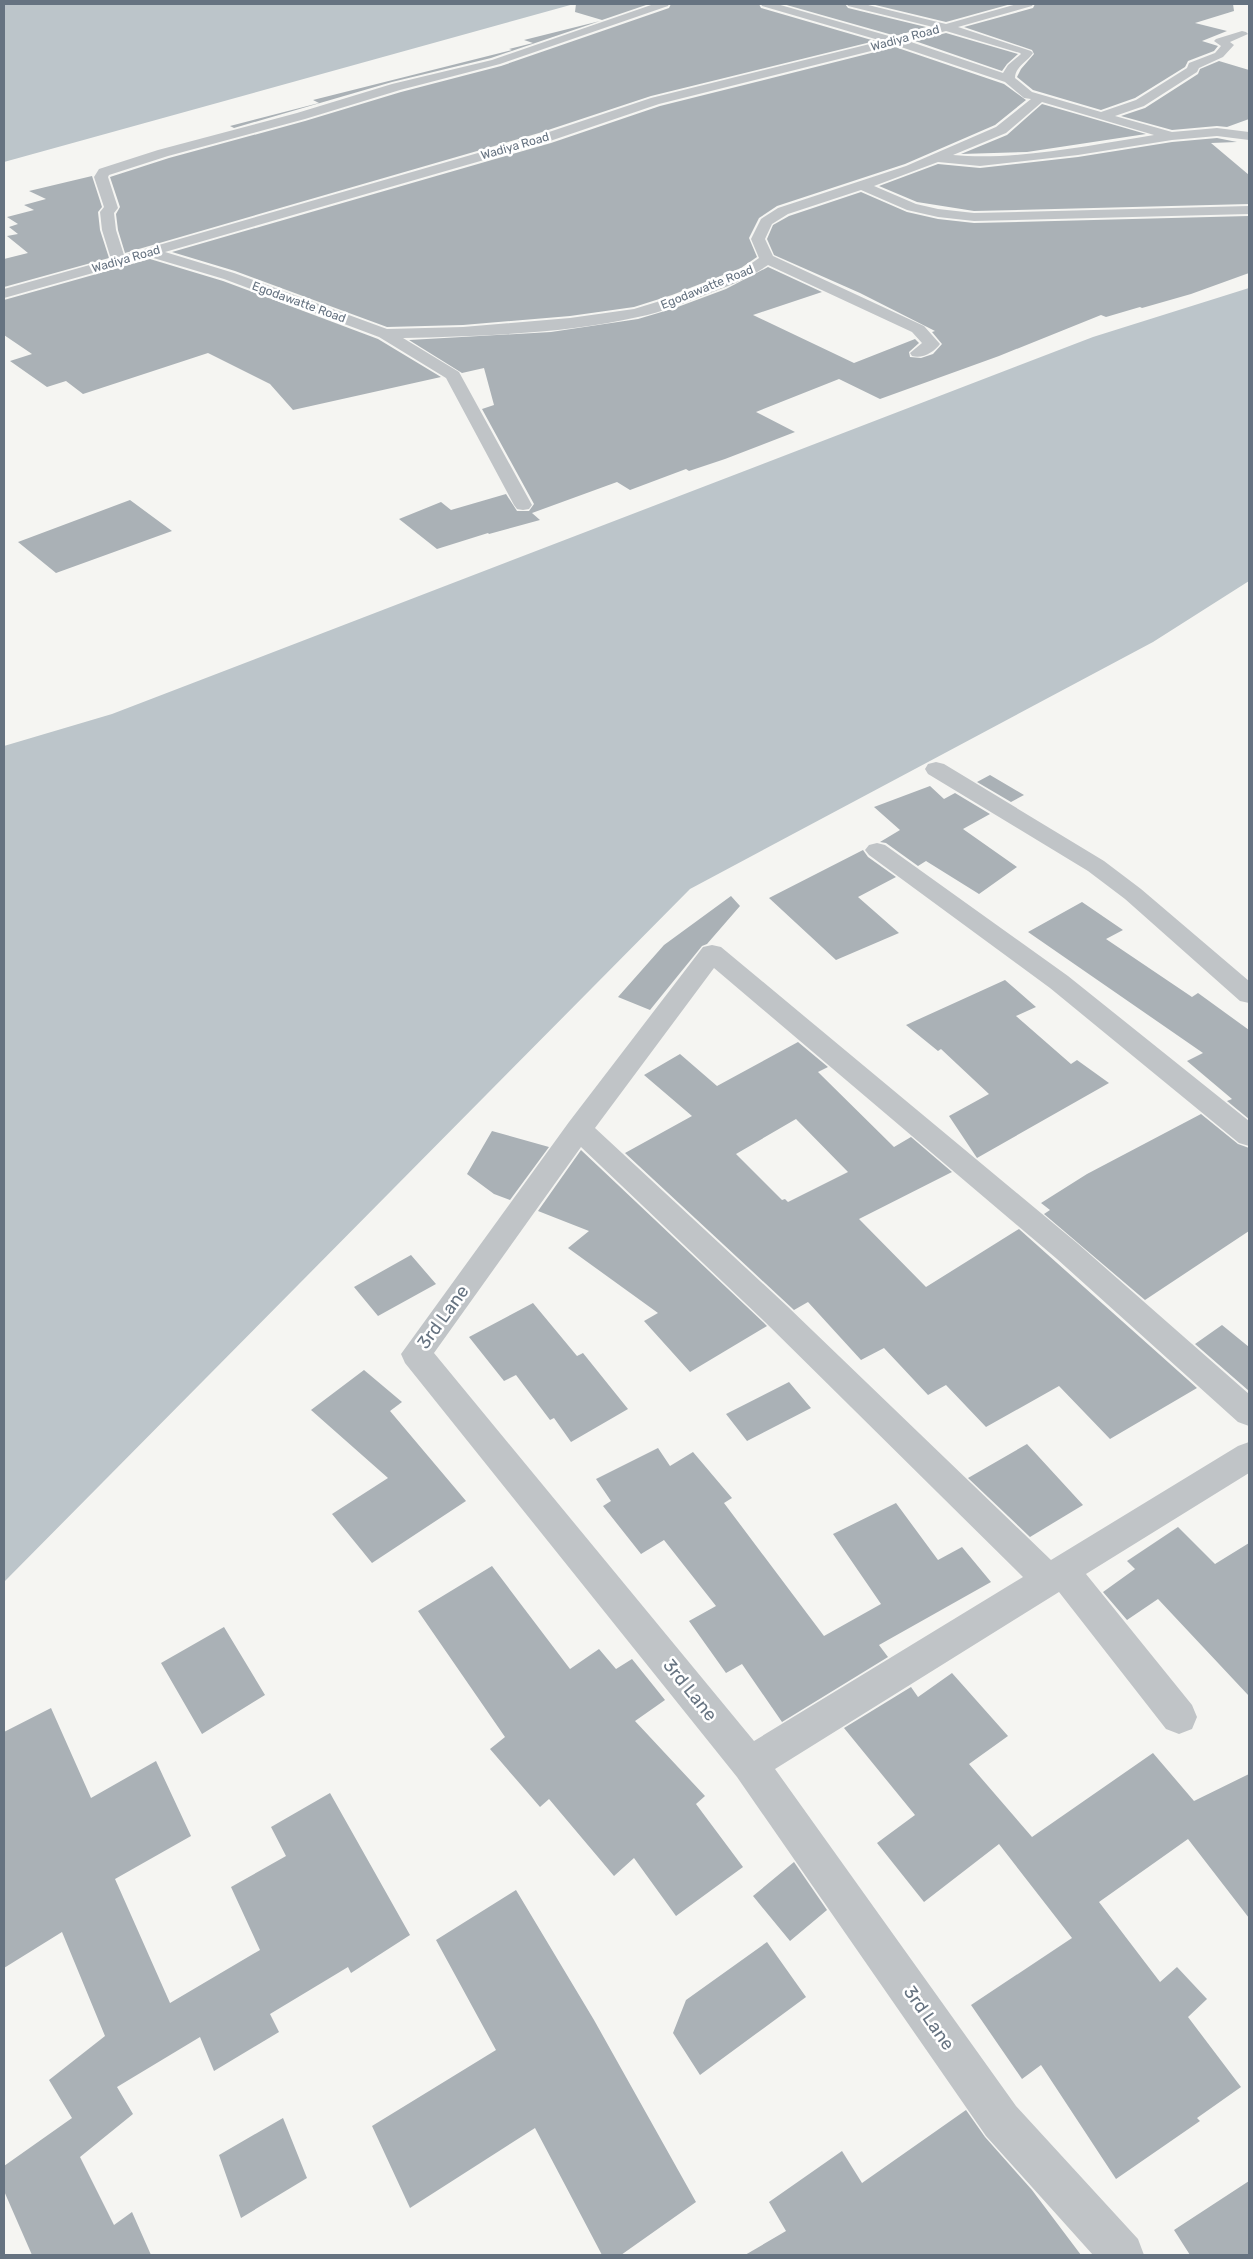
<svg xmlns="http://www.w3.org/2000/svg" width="1253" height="2259" font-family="Rubik,sans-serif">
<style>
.water{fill:#bcc5ca}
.building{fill:#aab1b6;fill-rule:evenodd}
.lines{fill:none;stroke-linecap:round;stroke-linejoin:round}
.minor{fill:#c0c4c7;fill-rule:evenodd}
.labels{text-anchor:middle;stroke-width:5;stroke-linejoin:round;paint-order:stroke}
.far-street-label{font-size:12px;fill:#667381;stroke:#fff}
.near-street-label{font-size:18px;fill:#667381;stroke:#fff}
</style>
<rect width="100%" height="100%" fill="#f5f5f2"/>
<!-- water -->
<path class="water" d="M 4,4 L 574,4 L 4,162 Z
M 1249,288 L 1249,581 L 1153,642 L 690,889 L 4,1582 L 4,746 L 112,714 L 1093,337 Z"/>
<!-- building -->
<path class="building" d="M 576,4 L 649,4 L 602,20 L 575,12 Z
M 671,4 L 759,4 L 761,8 L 875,41 L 651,96 L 539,133 L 125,253 L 118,230 L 116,214 L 120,207 L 110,177 L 169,158 L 305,121 L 401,92 L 501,66 L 669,8 Z
M 783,4 L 845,4 L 848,8 L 926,27 L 896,36 Z
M 871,4 L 1011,4 L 946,22 Z
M 1035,4 L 1233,4 L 1234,11 L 1195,23 L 1227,31 L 1202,41 L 1218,46 L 1214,51 L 1188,61 L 1185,67 L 1135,98 L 1101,110 L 1033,90 L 1017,77 L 1021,69 L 1034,54 L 1032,50 L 964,27 L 1033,8 Z
M 600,21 L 491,58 L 392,82 L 234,128 L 230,126 L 319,103 L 313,100 L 512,50 L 509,49 L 533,43 L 524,40 Z
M 946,33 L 1018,54 L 1007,64 L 1002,71 L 915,41 Z
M 895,47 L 1004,84 L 1026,100 L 995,125 L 905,164 L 777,206 L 759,218 L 749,238 L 757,257 L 741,268 L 672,295 L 634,307 L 570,316 L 463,325 L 387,327 L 235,271 L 172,252 L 551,143 L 660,106 Z
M 1219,61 L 1249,70 L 1249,119 L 1227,127 L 1217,126 L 1172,130 L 1121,116 L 1145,108 L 1198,74 L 1200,69 Z
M 1042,104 L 1146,134 L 1027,152 L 961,154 L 1007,135 Z
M 1217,138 L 1237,142 L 1211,143 L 1249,175 L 1249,204 L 974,211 L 917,202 L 879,186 L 938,164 L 980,168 L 1078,157 L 1172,142 Z
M 92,176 L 102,207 L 98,212 L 100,230 L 109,258 L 4,287 L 4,259 L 28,253 L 7,236 L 18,234 L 9,227 L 18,224 L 7,217 L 34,210 L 24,205 L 46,199 L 29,191 Z
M 861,192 L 907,212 L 938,219 L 974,223 L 1249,216 L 1249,273 L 1191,294 L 1142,308 L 1140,307 L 1106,317 L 1101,315 L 999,356 L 880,399 L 839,379 L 756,412 L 795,432 L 725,459 L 689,471 L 686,469 L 630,490 L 617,482 L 532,513 L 540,520 L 489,534 L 488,533 L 437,549 L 399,519 L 441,502 L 451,510 L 506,494 L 517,511 L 529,511 L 534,504 L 482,409 L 494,405 L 484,368 L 462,373 L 409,340 L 551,332 L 638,319 L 675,308 L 726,289 L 768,267 L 822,292 L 753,315 L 854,363 L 915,339 L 919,343 L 909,352 L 910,357 L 921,358 L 933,354 L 942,344 L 932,332 L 935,331 L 860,293 L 774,255 L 767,239 L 773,225 L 789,216 Z
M 150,259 L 223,281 L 378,339 L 441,377 L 293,410 L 270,384 L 208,353 L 83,394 L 66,381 L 47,387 L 10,361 L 32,354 L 4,335 L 4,300 Z
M 130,500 L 172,531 L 56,573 L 18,542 Z
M 990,775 L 1024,795 L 1011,802 L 977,782 Z
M 930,786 L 944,799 L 955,793 L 990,814 L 963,829 L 1017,867 L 979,894 L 926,861 L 918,866 L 886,843 L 880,842 L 900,830 L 874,807 Z
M 863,850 L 868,857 L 896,877 L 858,897 L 899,933 L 836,960 L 769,898 Z
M 731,896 L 740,906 L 707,944 L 702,946 L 650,1010 L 618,997 L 664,945 Z
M 1082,902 L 1123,930 L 1106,939 L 1192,997 L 1198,993 L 1249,1030 L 1249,1119 L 1227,1101 L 1232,1099 L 1187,1061 L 1203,1053 L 1028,932 Z
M 1005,980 L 1036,1007 L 1016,1016 L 1071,1064 L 1077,1060 L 1109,1083 L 977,1158 L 949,1116 L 989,1094 L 941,1049 L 938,1051 L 906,1025 Z
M 798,1042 L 828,1067 L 818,1072 L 894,1147 L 911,1137 L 952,1172 L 859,1219 L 926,1287 L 1019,1229 L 1197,1388 L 1110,1439 L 1059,1386 L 986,1427 L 946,1385 L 928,1395 L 884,1348 L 861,1360 L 808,1302 L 794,1310 L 625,1153 L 692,1116 L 644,1075 L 680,1054 L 717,1086 ZM 796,1119 L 848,1172 L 788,1202 L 785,1199 L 782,1200 L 736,1154 Z
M 1201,1114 L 1238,1144 L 1249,1148 L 1249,1231 L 1145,1300 L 1044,1214 L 1050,1210 L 1041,1203 L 1087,1174 Z
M 492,1131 L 549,1147 L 510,1200 L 494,1194 L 467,1174 Z
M 581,1150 L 764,1323 L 767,1326 L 690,1372 L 644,1321 L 658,1313 L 568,1248 L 589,1231 L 538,1211 Z
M 411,1255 L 436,1284 L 378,1316 L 354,1287 Z
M 533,1303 L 577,1356 L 583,1353 L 628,1409 L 571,1442 L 554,1418 L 550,1420 L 516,1375 L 504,1381 L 469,1337 Z
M 1222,1325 L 1249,1347 L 1249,1391 L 1195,1344 Z
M 364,1370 L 402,1402 L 390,1411 L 466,1501 L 372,1563 L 332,1514 L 388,1478 L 311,1410 Z
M 789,1382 L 811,1408 L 747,1441 L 726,1414 Z
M 1027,1444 L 1083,1505 L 1030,1537 L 968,1478 Z
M 658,1448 L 670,1466 L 693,1452 L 732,1498 L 724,1503 L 824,1636 L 881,1604 L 833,1534 L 896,1503 L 938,1560 L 962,1547 L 991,1582 L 879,1645 L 888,1657 L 782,1722 L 742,1664 L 726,1673 L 689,1621 L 716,1606 L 664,1540 L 641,1554 L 603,1506 L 611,1501 L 596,1479 Z
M 1178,1527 L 1215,1564 L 1249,1543 L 1249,1696 L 1158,1599 L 1127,1620 L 1103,1592 L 1135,1569 L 1127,1561 Z
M 492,1566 L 570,1669 L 599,1649 L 616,1669 L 632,1659 L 665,1700 L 635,1721 L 705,1796 L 696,1804 L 743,1867 L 676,1916 L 634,1858 L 614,1876 L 549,1799 L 540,1807 L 490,1749 L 505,1737 L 418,1611 Z
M 224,1627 L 265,1695 L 202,1734 L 161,1663 Z
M 952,1673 L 1008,1736 L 969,1764 L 1032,1837 L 1153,1753 L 1194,1801 L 1249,1774 L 1249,1918 L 1188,1839 L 1099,1902 L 1160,1982 L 1177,1967 L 1207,1999 L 1188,2017 L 1241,2087 L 1197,2118 L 1200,2121 L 1116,2179 L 1041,2065 L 1022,2079 L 971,2005 L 1072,1938 L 999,1844 L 924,1902 L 877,1843 L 915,1815 L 844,1728 L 911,1687 L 918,1697 Z
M 51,1708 L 91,1798 L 156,1761 L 191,1836 L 115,1879 L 170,2003 L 260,1950 L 231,1887 L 286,1856 L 271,1827 L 330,1793 L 410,1935 L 351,1973 L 348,1967 L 270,2014 L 279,2032 L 214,2071 L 200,2037 L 117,2087 L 133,2114 L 80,2157 L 114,2225 L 132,2212 L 151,2255 L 32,2255 L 4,2191 L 4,2166 L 72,2118 L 49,2080 L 105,2036 L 62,1932 L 4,1968 L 4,1732 Z
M 794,1862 L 827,1910 L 790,1941 L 753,1896 Z
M 516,1890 L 594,2020 L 696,2202 L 621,2255 L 602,2255 L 535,2128 L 410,2208 L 372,2126 L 496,2050 L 436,1940 Z
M 767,1942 L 806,1997 L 700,2075 L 673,2033 L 686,2000 Z
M 966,2110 L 985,2137 L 1032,2190 L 1081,2255 L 745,2255 L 786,2231 L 769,2202 L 842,2151 L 862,2183 Z
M 283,2118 L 307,2178 L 241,2218 L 219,2155 Z
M 1249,2181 L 1249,2255 L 1190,2255 L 1174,2230 Z"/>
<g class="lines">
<!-- minor -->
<path class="minor" d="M 654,4 L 669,4 L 668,6 L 500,64 L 400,90 L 305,119 L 168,156 L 109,175 L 108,177 L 118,208 L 114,213 L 116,230 L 124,255 L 540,135 L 651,98 L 882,41 L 762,6 L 761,4 L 777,4 L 896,38 L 933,27 L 848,6 L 847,4 L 864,4 L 946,24 L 1017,4 L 1033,4 L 1032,6 L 958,27 L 1031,51 L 1033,53 C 1027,62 1015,67 1015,78 L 1032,92 L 1101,112 L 1136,100 L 1187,68 L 1189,63 L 1215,53 L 1221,46 L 1214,41 L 1216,39 L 1242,31 L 1246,32 L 1248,34 L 1230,42 L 1234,45 L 1223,57 L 1199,68 L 1197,72 L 1144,106 L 1115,116 L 1172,132 L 1217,128 L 1249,132 L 1249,140 L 1217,136 L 1172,140 L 1078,155 L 980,166 L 938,162 L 874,186 L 916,204 L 938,209 L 974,213 L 1249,206 L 1249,214 L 974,221 L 938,217 L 907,210 L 861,190 L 788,214 L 772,224 L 765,239 L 773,256 L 924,326 L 940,344 C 934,352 923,359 912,356 L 910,353 L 922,343 L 912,332 L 768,265 C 750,278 731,285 710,293 C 687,302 663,312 638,317 C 564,334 479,336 403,338 L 459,372 L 532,505 L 529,509 L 523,510 L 517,509 L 514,505 L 446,378 L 379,337 L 224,279 L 150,257 L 4,298 L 4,289 L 111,259 L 102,230 L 100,212 L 104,207 L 94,177 L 99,169 L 158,150 L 297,113 L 392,84 L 492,60 ZM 946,31 L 1020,53 L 1021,54 L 1008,65 L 1003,73 L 908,41 ZM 895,45 L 1005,82 L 1024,98 L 1031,99 L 996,127 L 906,166 L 778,208 L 761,219 L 751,239 L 759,258 L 742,270 L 673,297 L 634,309 L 570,318 L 463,327 L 387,329 L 234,273 L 165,252 L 550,141 L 659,104 ZM 1042,102 L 1154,135 C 1092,145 1015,161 953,155 L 1006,133 Z
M 936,762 L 944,764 L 1104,861 L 1141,889 L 1249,981 L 1249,1003 L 1240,1001 L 1125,899 L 1088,871 L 928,774 L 925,769 L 928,764 Z
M 877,843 L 885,845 L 1068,976 L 1249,1121 L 1249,1146 L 1239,1143 L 1050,988 L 869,855 L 865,850 L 869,845 Z
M 712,945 L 721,947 L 1077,1243 L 1249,1394 L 1249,1426 L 1238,1422 L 1057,1259 L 714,968 L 595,1128 L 787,1306 L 1051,1560 L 1238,1446 L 1249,1442 L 1249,1473 L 1086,1574 L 1192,1705 L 1197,1717 L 1192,1729 L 1179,1734 L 1166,1729 L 1059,1592 L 775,1769 L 1016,2106 L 1138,2239 L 1144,2255 L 1093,2255 L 986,2136 L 737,1777 L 405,1363 L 401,1354 L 569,1122 L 703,947 ZM 581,1147 L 765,1322 L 1023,1577 L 754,1741 L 434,1353 Z"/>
</g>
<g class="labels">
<!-- far-street labels -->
<g class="far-street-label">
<text transform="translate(905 38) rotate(-15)" y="4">Wadiya Road</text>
<text transform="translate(515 146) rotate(-16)" y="4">Wadiya Road</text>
<text transform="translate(126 259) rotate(-16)" y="4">Wadiya Road</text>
<text transform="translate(707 287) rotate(-22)" y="4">Egodawatte Road</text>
<text transform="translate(299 302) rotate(20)" y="4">Egodawatte Road</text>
</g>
<!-- near-street labels -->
<g class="near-street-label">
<text transform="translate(443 1317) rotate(-54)" y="6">3rd Lane</text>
<text transform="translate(690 1690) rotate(51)" y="6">3rd Lane</text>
<text transform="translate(929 2018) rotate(55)" y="6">3rd Lane</text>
</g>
</g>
<!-- border -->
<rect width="1253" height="2259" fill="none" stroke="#667381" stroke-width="10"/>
</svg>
